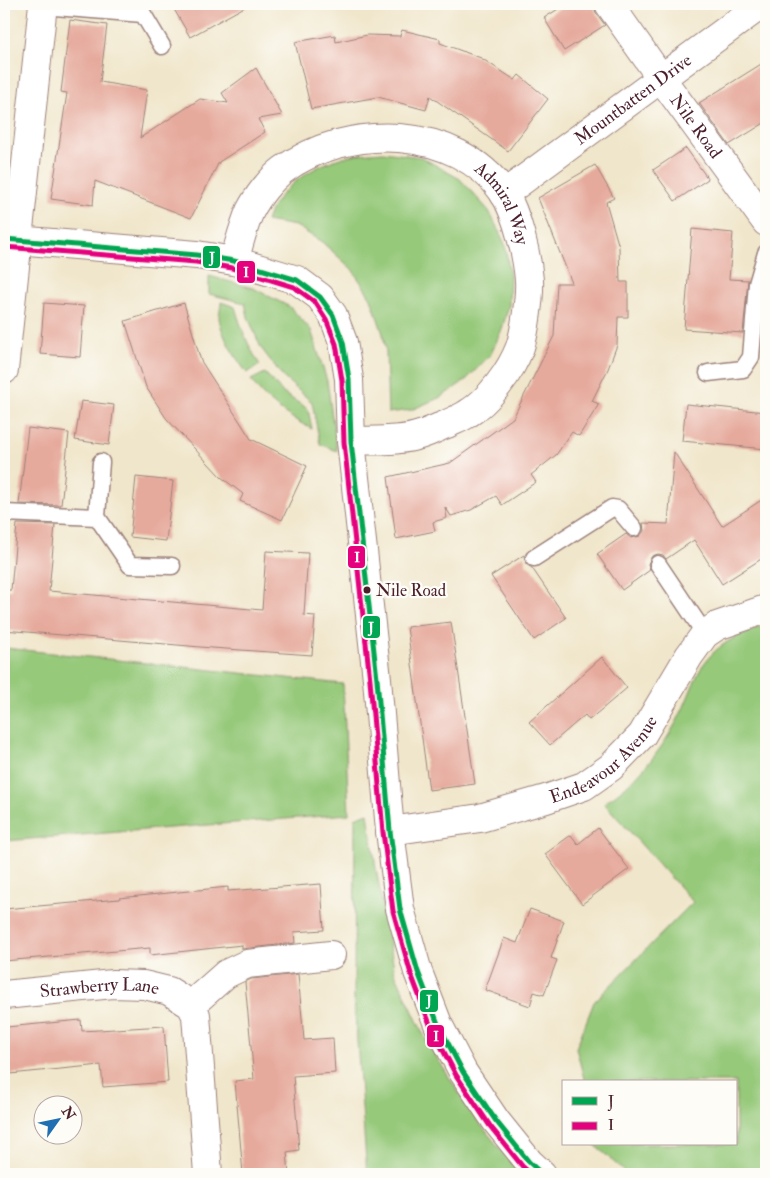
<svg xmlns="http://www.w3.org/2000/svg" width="770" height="1178" font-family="'IM FELL Double Pica',serif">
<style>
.green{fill:#96c97a;stroke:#707452}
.building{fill:#e6aa9d}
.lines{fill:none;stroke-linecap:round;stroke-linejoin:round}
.lane-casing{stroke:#9d827b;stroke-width:19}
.street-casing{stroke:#9d827b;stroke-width:30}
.lane{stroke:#fff;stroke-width:16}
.street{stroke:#fff;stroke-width:28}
.bus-1-casing{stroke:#fdfcf7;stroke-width:9}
.bus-2-casing{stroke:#fdfcf7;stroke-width:9}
.bus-1{stroke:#00a651;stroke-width:5}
.bus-2{stroke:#e5007d;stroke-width:5}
.bus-dot{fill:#4a1f2b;stroke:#fdfcf7;stroke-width:2}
.labels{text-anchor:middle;stroke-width:4.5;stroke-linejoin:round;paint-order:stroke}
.bus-label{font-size:17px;fill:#4a1f2b;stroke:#fdfcf7;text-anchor:start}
.street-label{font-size:18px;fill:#4a1f2b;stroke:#fdfcf7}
.line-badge{stroke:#fdfcf7;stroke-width:2}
.badge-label{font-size:14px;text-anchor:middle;font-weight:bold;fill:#fff}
</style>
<rect width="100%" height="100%" fill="#fdfcf7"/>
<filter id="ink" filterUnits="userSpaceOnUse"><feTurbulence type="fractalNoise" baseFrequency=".02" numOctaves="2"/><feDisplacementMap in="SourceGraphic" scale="10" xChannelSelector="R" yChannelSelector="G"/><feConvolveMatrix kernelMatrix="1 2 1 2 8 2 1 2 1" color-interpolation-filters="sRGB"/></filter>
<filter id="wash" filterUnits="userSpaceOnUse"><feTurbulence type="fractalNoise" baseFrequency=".0096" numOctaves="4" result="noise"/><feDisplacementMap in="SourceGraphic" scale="20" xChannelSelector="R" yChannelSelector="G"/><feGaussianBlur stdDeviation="1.12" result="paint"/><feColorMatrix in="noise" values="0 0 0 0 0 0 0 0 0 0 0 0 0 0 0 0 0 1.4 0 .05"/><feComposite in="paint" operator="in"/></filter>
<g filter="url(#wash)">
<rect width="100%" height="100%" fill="#f0e6cb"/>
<!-- green -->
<path class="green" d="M 383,152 L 421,157 L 460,179 L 489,211 L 505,244 L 510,276 L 509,305 L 502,329 L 491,354 L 466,380 L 441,397 L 411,410 L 388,413 L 386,352 L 383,334 L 371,298 L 352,269 L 322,242 L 296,226 L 266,221 C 277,188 316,163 348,156 C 359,153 372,153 383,152 Z
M 209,276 L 253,288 L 290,307 L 311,330 L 327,381 L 337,451 L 320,444 L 312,402 L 284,378 L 261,348 L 248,317 L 245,303 L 209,294 Z
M 221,302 L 235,307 C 241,328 248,346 260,365 L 247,373 C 236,358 222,338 219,318 C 219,314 221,307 221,302 Z
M 265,373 L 283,393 L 308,409 L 312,429 C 288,417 266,402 251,380 Z
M 766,625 L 766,1174 L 627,1174 L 594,1144 L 736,1144 L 736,1082 L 585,1082 L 576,1048 L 594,1002 L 693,902 L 604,803 C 636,782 659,754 677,721 C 686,705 691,687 699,672 C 713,645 739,634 766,625 Z
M 5,648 L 343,684 L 349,814 L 4,841 Z
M 368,813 L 376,869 L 395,973 L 427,1042 L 473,1115 L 520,1174 L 367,1174 L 354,1000 L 355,818 Z"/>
<g id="blocks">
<!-- building -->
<path class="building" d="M 171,4 L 250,4 L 190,37 Z
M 566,4 L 594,4 L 596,13 L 605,25 L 564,51 L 544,18 Z
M 70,20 L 107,25 L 100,82 L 147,90 L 140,138 L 200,99 L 228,103 L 222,93 L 256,68 L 282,115 L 258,119 L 265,132 L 219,162 L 191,218 L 95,181 L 93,205 L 51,199 L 67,93 L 61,92 Z
M 402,30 L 440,39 L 440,43 L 481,58 L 515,80 L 519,75 L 548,99 L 508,151 L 430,96 L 426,110 L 378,97 L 311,109 L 295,42 L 335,35 L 336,42 L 367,35 L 400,36 Z
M 766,61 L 766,122 L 729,145 L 699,103 Z
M 686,148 L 708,179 L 675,201 L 653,170 Z
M 595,165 L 614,198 L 606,202 L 619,247 L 620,282 L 628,282 L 628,317 L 618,317 L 617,345 L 608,369 L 592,401 L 599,404 L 579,436 L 572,432 L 556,455 L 531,475 L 536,482 L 502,505 L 496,496 L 471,510 L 451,516 L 445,507 L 447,518 L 433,522 L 435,531 L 396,539 L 388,477 L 450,463 L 513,418 L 554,336 L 557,283 L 572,283 L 538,198 Z
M 692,229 L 733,233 L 729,279 L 748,280 L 743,333 L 684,329 Z
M 44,303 L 84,306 L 80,357 L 40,354 Z
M 184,303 L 201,361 L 251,439 L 307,466 L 282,520 L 240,501 L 243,494 L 221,477 L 166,418 L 146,387 L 125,321 Z
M 81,401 L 114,405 L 109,445 L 75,440 Z
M 686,404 L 766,412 L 766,449 L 682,441 Z
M 28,428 L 69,433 L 61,505 L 19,504 Z
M 674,452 L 722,526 L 766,497 L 766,556 L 722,584 L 694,540 L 666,559 L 663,555 L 658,554 L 652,556 L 648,564 L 650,570 L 622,590 L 597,554 L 626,534 L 631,538 L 640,536 L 644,531 L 643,523 L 668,524 Z
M 136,477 L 173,481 L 166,541 L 130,537 Z
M 17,524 L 55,525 L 49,591 L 262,610 L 266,551 L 308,553 L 304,615 L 315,616 L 312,655 L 212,648 L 4,630 L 4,590 L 11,590 Z
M 524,555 L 526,564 L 532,568 L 566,618 L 534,640 L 491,576 Z
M 451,622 L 475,784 L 429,790 L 407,627 Z
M 602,657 L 627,688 L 589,720 L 585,715 L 550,745 L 529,722 Z
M 598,828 L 629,869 L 582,904 L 545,854 L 571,835 L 578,844 Z
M 321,884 L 324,930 L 294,932 L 295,943 L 242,949 L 242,945 L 150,955 L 150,948 L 4,961 L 4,909 L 119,899 L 119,898 L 228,887 L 228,891 Z
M 530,909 L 564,921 L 551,958 L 557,960 L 544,995 L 534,992 L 530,1006 L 485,990 L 504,938 L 517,943 Z
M 298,974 L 304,1040 L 333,1038 L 335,1073 L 293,1076 L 299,1150 L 287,1152 L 289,1174 L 243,1174 L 235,1081 L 254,1079 L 245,982 L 251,979 Z
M 81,1020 L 82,1031 L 164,1026 L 168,1082 L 103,1087 L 101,1065 L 10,1074 L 6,1027 Z"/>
</g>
</g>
<g filter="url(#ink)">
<use href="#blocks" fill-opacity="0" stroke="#9d827b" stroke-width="1"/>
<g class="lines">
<!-- lane casing -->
<g class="lane-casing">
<path id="lane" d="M 42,6 L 143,14 L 162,46
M 708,373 L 743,369 L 751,357 L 757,284 L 766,253
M 4,513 L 97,517 L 130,565 L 172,566
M 97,517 L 101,462
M 534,558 L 612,508 L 618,509 L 634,528
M 658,564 L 705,634"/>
</g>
<!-- street casing -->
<g class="street-casing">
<g id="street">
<path id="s1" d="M 609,4 L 661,78 L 766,222"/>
<path id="s2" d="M 504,194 L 762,4"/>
<path d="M 4,239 L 197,255 L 234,261 L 297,280 L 320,297 L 333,315 L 343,342 L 349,379 L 351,441 L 377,679 L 390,831 L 400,909 L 418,972 L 438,1024 L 463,1072 L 496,1121 L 529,1162 L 542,1174"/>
<path id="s3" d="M 234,261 C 239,245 243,227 250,211 C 257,197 271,179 283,170 C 346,123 456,124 504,193 C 517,214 527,255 529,280 C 530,296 525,332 520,347 C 511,371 489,401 467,414 C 461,418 453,421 447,424 C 439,427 431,431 423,434 C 401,442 374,440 351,441"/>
<path d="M 4,370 L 43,4"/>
<path id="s4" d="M 390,831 L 480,818 L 546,799 L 584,786 L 611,767 L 642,735 L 689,656 L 705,634 L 717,626 L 766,609"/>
<path id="s5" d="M 4,995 L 113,984 L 144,985 L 169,991 L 191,1005 L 196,1015 L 208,1174"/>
<path d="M 191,1005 L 226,974 L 247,964 L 331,955"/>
</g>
</g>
<!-- lane -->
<use href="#lane" class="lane"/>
<!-- street -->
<use href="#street" class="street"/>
<!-- bus-1 casing -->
<g class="bus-1-casing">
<path id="bus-1" d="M 4,239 L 197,255 L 234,261 L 297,280 L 320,297 L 333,315 L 343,342 L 349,379 L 351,441 L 377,679 L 390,831 L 400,909 L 418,972 L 438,1024 L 463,1072 L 496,1121 L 529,1162 L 542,1174"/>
</g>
<!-- bus-2 casing -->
<g class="bus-2-casing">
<path id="bus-2" d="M 4,247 L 196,262 L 232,268 L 294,287 L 315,302 L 326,319 L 336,344 L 342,380 L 344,442 L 370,680 L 383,832 L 393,911 L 411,974 L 431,1027 L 456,1075 L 490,1126 L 523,1167 L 531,1174"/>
</g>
<!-- bus-1 -->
<use href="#bus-1" class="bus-1"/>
<!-- bus-2 -->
<use href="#bus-2" class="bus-2"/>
</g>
</g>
<!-- markers -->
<circle class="bus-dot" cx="367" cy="590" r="4.5"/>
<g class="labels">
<!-- bus labels -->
<g class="bus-label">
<text x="376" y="596">Nile Road</text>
</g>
<!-- street labels -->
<g class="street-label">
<text dy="6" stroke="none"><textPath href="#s2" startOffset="160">Mountbatten Drive</textPath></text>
<text dy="6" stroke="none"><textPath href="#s1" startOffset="150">Nile Road</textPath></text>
<text dy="6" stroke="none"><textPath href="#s3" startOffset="359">Admiral Way</textPath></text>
<text dy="6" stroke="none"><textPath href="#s4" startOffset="231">Endeavour Avenue</textPath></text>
<text dy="6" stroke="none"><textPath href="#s5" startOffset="96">Strawberry Lane</textPath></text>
</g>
</g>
<g class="line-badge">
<rect x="202" y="245" width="19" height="24" rx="5" fill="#00a651"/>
<rect x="236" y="260" width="20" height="24" rx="5" fill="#e5007d"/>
<rect x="347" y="545" width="19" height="24" rx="5" fill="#e5007d"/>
<rect x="362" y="615" width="19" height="24" rx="5" fill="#00a651"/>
<rect x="419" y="989" width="20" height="24" rx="5" fill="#00a651"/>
<rect x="426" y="1024" width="19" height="24" rx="5" fill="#e5007d"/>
</g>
<g class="badge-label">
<text x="212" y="262">J</text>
<text x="246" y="277">I</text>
<text x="357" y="562">I</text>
<text x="371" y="632">J</text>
<text x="429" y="1005">J</text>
<text x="436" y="1041">I</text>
</g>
<!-- margin -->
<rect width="770" height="1178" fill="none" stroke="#fdfcf7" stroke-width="20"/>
<!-- legend -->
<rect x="562" y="1080" width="175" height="65" fill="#fdfcf7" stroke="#b5a4a5"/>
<rect x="572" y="1097" width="25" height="8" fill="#00a651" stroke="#b5a4a5"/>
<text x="608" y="1106" font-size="15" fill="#4a1f2b">J</text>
<rect x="572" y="1122" width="25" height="8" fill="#e5007d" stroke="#b5a4a5"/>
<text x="608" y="1130" font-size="15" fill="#4a1f2b">I</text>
<!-- north arrow -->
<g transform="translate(58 1120) rotate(57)"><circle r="24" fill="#fdfcf7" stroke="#b5a4a5"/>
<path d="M0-4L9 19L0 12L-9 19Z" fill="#1f6fb2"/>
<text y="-8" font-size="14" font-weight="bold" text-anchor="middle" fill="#4a1f2b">N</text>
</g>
</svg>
